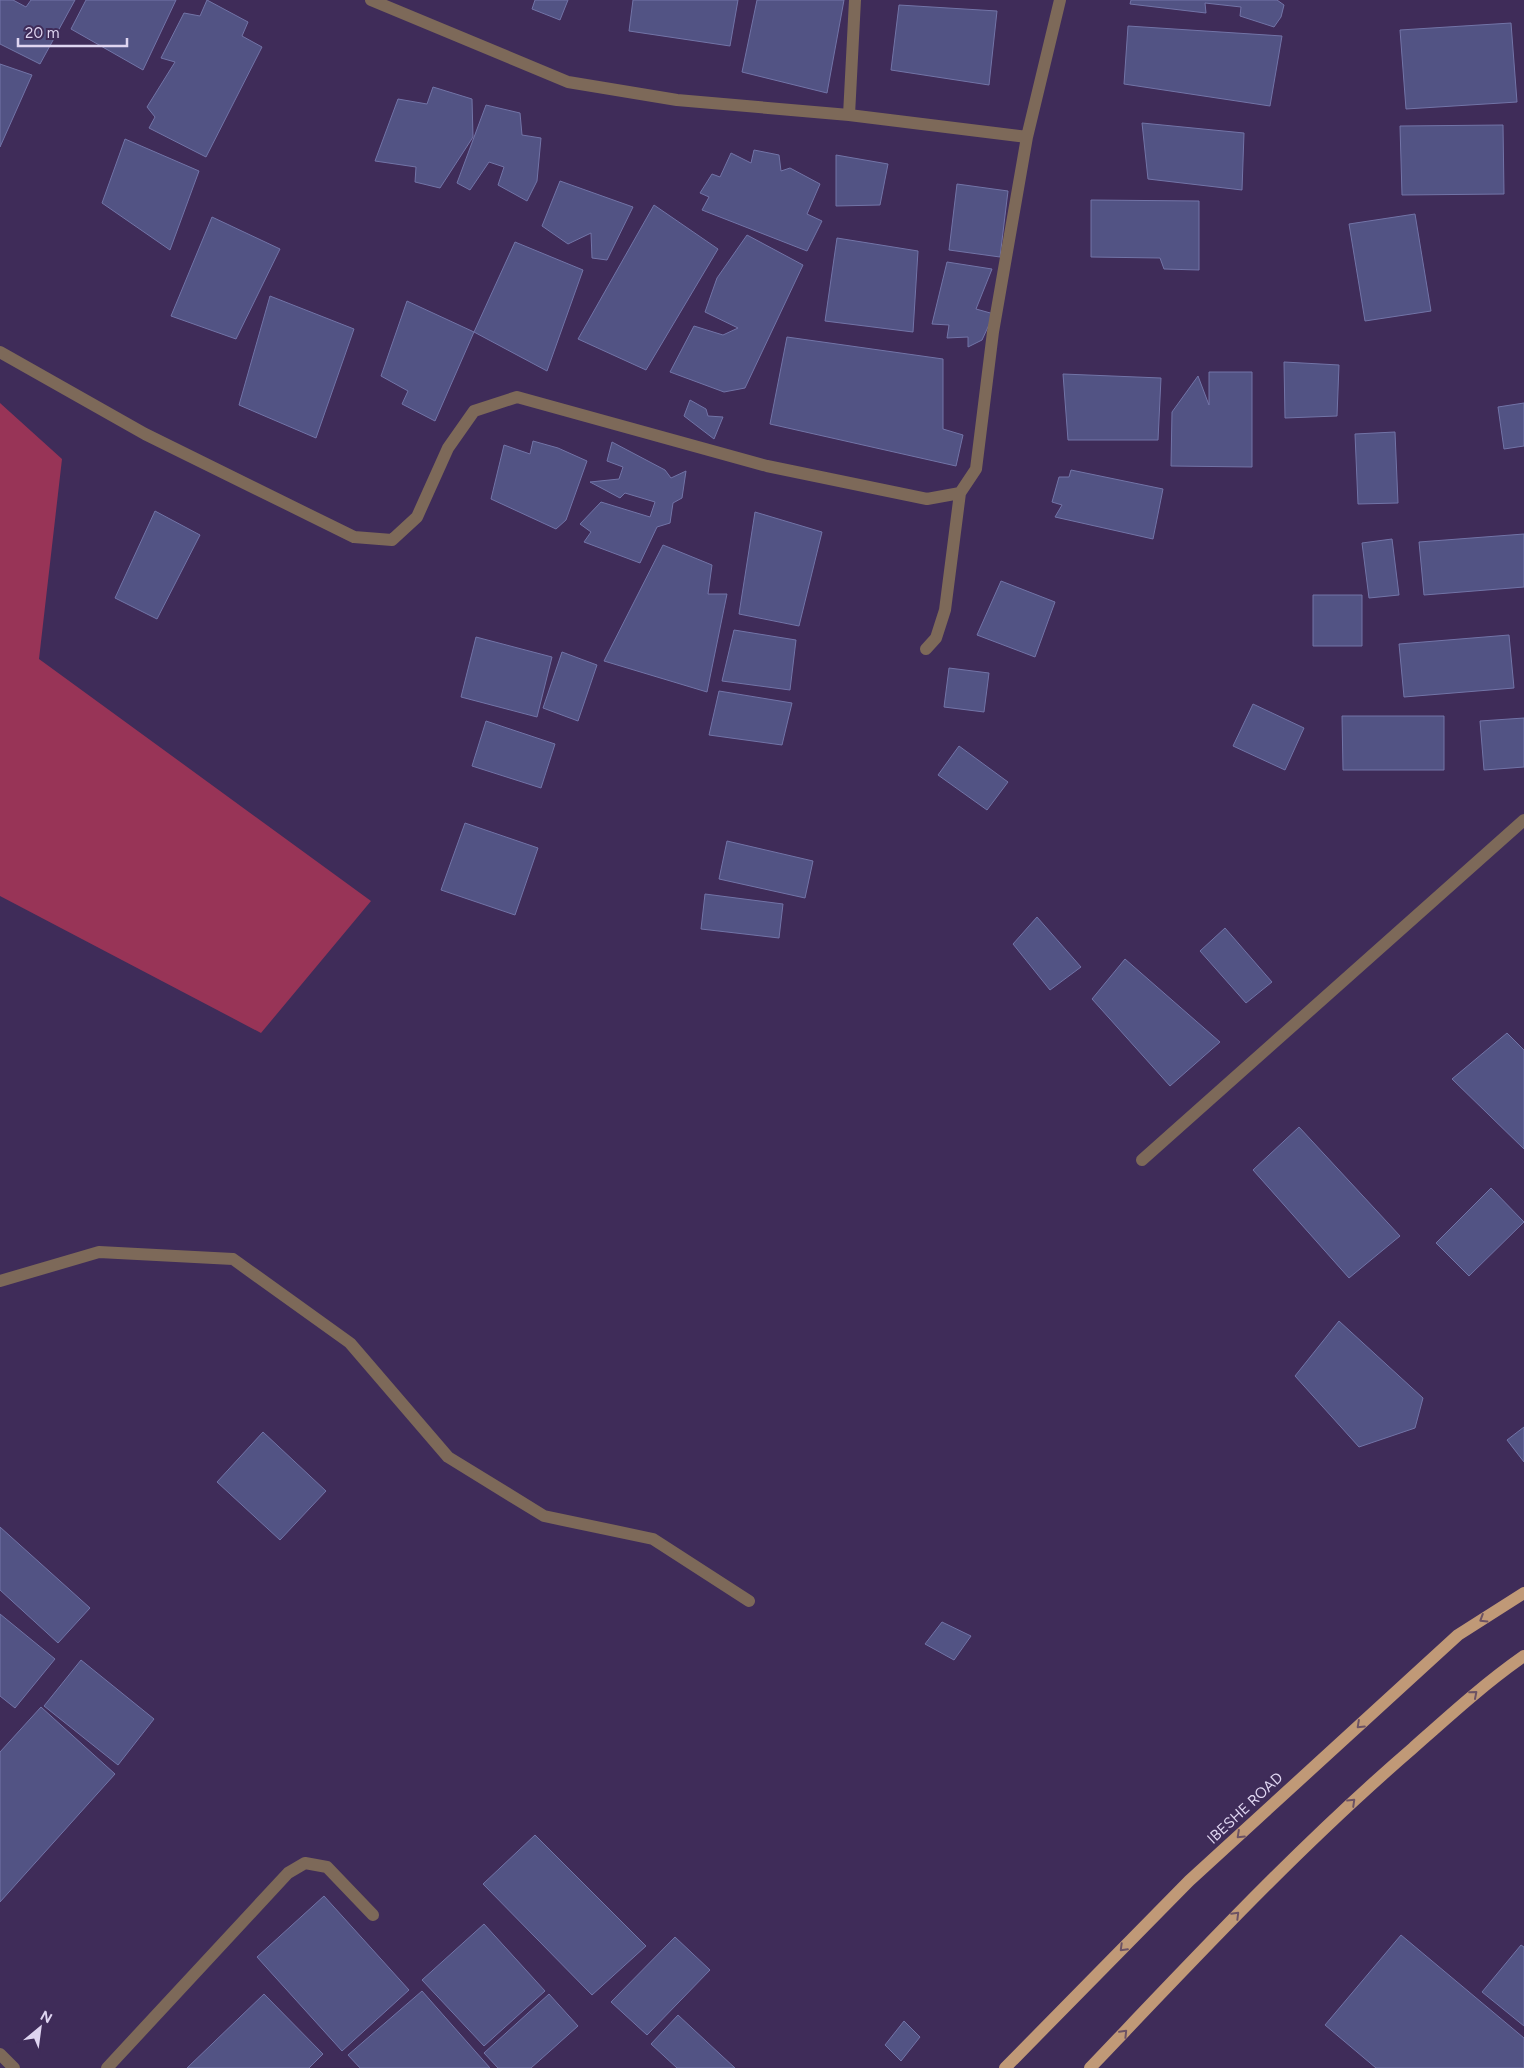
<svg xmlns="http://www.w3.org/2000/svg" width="1524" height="2068" font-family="Figtree,sans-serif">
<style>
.green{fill:#983457}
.building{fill:#525384;stroke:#7274a7}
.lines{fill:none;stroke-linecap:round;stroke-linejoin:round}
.minor{stroke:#7d6959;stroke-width:12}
.major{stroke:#c09977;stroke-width:12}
.oneway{stroke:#6c5264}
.labels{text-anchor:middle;stroke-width:4.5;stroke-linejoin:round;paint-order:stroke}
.street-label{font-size:15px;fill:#dfd5f1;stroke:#3f2c59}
</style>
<rect width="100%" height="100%" fill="#3f2c59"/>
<!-- green -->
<path class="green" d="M 0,403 L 62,459 L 39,659 L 371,901 L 261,1033 L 0,896 Z"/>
<!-- building -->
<path class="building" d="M 0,0 L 13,0 L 26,7 L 31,0 L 75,0 L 40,64 L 0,44 Z
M 86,0 L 176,0 L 143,70 L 71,29 Z
M 207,0 L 248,22 L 242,36 L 262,47 L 206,157 L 149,128 L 155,117 L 147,107 L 175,62 L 161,58 L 184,13 L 200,16 Z
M 535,0 L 568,0 L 560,20 L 532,9 Z
M 633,0 L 738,0 L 730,46 L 629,31 Z
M 757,0 L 844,0 L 827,93 L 742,72 Z
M 1131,0 L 1277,0 L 1284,5 L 1281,17 L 1274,27 L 1240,16 L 1241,7 L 1205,3 L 1206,13 L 1130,4 Z
M 899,5 L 997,11 L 989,85 L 891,70 Z
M 1511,23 L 1517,102 L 1406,109 L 1400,30 Z
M 1128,26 L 1282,36 L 1270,106 L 1124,84 Z
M 0,64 L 32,75 L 0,147 Z
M 433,87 L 472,99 L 473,137 L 440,188 L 415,182 L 416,167 L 375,161 L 398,99 L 427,104 Z
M 486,105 L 520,113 L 522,135 L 541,138 L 537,181 L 527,201 L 498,185 L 504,167 L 489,162 L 470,190 L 457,183 Z
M 1142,123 L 1244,133 L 1242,190 L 1148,179 Z
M 1503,125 L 1504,194 L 1402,195 L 1400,126 Z
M 125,139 L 199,171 L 170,250 L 102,203 Z
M 754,150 L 779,155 L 781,171 L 790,168 L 820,184 L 807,214 L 822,221 L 807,251 L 702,210 L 709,197 L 700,193 L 712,174 L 720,177 L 731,153 L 751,163 Z
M 836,155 L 888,164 L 880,205 L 836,206 Z
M 560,181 L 633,207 L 607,260 L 592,258 L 591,233 L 568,244 L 542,226 Z
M 957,184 L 1008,191 L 1000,257 L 949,250 Z
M 1091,200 L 1199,201 L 1199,270 L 1164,269 L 1160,258 L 1091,257 Z
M 654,205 L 718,249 L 646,370 L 578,339 Z
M 1415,214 L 1431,311 L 1365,321 L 1349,224 Z
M 212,217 L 280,249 L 236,339 L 171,316 Z
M 747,235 L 803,265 L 745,388 L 724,392 L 670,372 L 694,326 L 723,335 L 738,328 L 705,312 L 717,278 Z
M 837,238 L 918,251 L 913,332 L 825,321 Z
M 515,242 L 583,270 L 547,371 L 474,332 Z
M 947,262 L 992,269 L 976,309 L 994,314 L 982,340 L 968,347 L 968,337 L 947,338 L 949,325 L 932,324 Z
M 270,296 L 354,329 L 316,438 L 239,405 Z
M 407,301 L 474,332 L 435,421 L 402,404 L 408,391 L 381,376 Z
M 787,337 L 943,359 L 943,429 L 963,435 L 956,466 L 770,424 Z
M 1284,362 L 1339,365 L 1337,416 L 1285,418 Z
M 1209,372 L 1252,372 L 1252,467 L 1171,466 L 1172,412 L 1198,376 L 1209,405 Z
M 1063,374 L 1161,378 L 1158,440 L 1068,440 Z
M 690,400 L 706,409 L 708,416 L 723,417 L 714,439 L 684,416 Z
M 1524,403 L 1524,446 L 1504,449 L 1498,407 Z
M 1395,432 L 1398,503 L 1358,504 L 1355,434 Z
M 533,441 L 558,448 L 587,461 L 566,520 L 556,529 L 491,499 L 504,445 L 530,454 Z
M 612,442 L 665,470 L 671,478 L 686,471 L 682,498 L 673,503 L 670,523 L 657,527 L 640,563 L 584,542 L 591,532 L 580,524 L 601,502 L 650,517 L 655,502 L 625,493 L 620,498 L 590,482 L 619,479 L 623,467 L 607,461 Z
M 1071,470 L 1163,489 L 1153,539 L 1055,517 L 1062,505 L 1052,502 L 1059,477 L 1069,477 Z
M 155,511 L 200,535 L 157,619 L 115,598 Z
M 755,512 L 822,532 L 799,626 L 739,614 Z
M 1524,534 L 1524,587 L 1424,595 L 1419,542 Z
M 1392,539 L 1399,595 L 1369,598 L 1362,543 Z
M 663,545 L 712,565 L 708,594 L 727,594 L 707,692 L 604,661 Z
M 1001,581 L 1055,602 L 1035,657 L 977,635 Z
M 1313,595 L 1362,595 L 1362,646 L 1313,646 Z
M 734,630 L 796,640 L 790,690 L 722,681 Z
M 1509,635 L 1514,688 L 1404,697 L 1399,644 Z
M 476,637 L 552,657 L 537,717 L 461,697 Z
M 562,652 L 597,665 L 578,721 L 543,708 Z
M 949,668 L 989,673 L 984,712 L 944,707 Z
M 719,691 L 792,703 L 782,745 L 709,735 Z
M 1253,704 L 1304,728 L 1285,770 L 1233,746 Z
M 1342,716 L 1444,716 L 1444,770 L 1343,770 Z
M 1524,718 L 1524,767 L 1484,770 L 1480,721 Z
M 486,721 L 555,744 L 541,788 L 472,766 Z
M 959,746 L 1008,782 L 987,810 L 938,775 Z
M 465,823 L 538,848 L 515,915 L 441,890 Z
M 727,841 L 813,861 L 805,898 L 719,879 Z
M 705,894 L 783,904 L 779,938 L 701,929 Z
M 1037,917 L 1081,967 L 1050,990 L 1013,944 Z
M 1225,928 L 1272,982 L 1246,1003 L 1200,951 Z
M 1125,959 L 1220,1042 L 1170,1086 L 1092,999 Z
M 1507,1033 L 1524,1050 L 1524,1149 L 1452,1079 Z
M 1299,1127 L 1400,1236 L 1349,1278 L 1253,1170 Z
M 1491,1188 L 1524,1222 L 1469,1276 L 1436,1243 Z
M 1339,1321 L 1423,1398 L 1415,1428 L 1359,1447 L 1295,1376 Z
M 1524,1427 L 1524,1462 L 1507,1440 Z
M 263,1432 L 326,1491 L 280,1540 L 217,1482 Z
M 0,1527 L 90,1608 L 58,1643 L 0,1590 Z
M 0,1614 L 55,1659 L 15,1708 L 0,1696 Z
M 942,1622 L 971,1636 L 954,1660 L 925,1644 Z
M 81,1660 L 154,1719 L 118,1765 L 44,1706 Z
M 41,1707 L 115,1774 L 0,1902 L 0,1752 Z
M 535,1835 L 646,1946 L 592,1995 L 483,1884 Z
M 324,1896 L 409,1990 L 342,2051 L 257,1957 Z
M 484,1924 L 545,1991 L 484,2046 L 422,1980 Z
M 1401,1935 L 1524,2038 L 1524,2068 L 1376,2068 L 1325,2025 Z
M 675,1937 L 710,1970 L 647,2035 L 611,2002 Z
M 1521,1945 L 1524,1947 L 1524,2026 L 1482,1992 Z
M 422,1991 L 490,2068 L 360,2068 L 348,2055 Z
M 264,1994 L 323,2054 L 309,2068 L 187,2068 Z
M 549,1994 L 578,2026 L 531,2068 L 498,2068 L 484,2053 Z
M 678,2015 L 735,2068 L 677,2068 L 651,2044 Z
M 904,2021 L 920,2037 L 901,2061 L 885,2045 Z"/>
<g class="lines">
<!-- minor -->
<path class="minor" d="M 371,0 L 568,82 L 677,100 L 849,115 L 1027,137
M 849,115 L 855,0
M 0,352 L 145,434 L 354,537 L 392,540 L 417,517 L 448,448 L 474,411 L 517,397 L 767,466 L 927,499 L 960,493
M 926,649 L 936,638 L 945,610 L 960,493 L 976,469 L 993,332 L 1027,137 L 1060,0
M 1142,1160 L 1524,820
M 0,1281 L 99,1252 L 233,1259 L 350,1343 L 448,1457 L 544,1516 L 653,1539 L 749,1601
M 0,2054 L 14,2068
M 107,2068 L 288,1873 L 305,1863 L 327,1867 L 373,1915"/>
<!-- major -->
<path class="major" d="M 1005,2068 L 1189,1881 L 1458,1635 L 1524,1593
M 1090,2068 C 1195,1958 1298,1847 1413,1748 C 1449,1716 1484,1684 1524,1656"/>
</g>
<!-- one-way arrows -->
<defs><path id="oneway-chevron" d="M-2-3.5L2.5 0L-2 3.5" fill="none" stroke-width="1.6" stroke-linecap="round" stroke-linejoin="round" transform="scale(1.25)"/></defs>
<g class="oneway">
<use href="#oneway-chevron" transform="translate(1483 1619) rotate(148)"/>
<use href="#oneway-chevron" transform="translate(1474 1694) rotate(-41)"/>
<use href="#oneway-chevron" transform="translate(1360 1725) rotate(137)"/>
<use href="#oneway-chevron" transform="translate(1352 1802) rotate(-44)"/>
<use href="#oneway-chevron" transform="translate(1240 1835) rotate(137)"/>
<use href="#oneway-chevron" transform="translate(1236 1915) rotate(-45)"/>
<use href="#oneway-chevron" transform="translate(1123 1948) rotate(135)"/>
<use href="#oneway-chevron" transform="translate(1124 2033) rotate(-46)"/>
</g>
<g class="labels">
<!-- street labels -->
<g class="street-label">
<text transform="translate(1245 1808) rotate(-43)" y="5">IBESHE ROAD</text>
</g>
</g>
<!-- north arrow -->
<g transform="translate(40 2028) rotate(29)" stroke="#3f2c59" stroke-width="4" paint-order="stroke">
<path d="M0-4L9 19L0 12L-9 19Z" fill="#dfd5f1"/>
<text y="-8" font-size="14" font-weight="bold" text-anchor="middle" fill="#dfd5f1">N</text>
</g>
<!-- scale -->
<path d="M18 38v8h109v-8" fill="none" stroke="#dfd5f1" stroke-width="2.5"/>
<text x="25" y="38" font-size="15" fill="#dfd5f1" stroke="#3f2c59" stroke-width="4" paint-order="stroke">20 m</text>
</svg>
